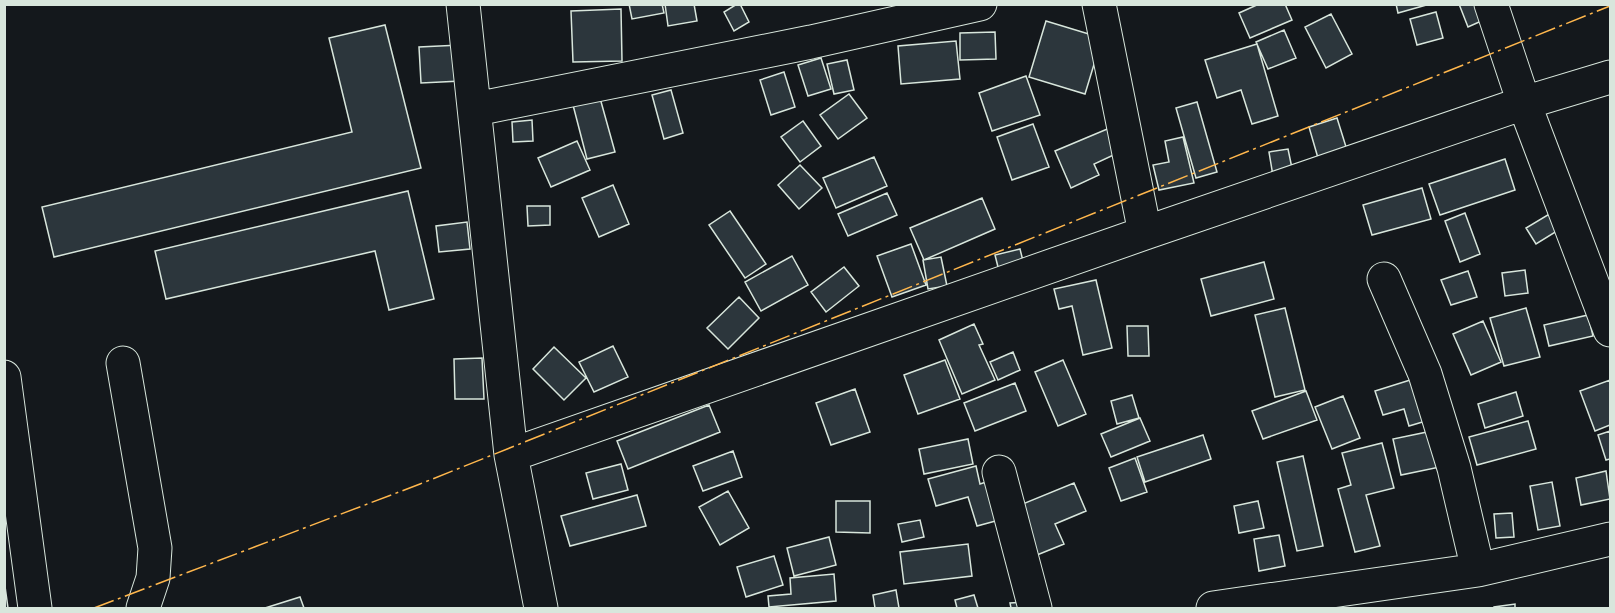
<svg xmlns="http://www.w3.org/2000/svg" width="1615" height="613" font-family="Lato,sans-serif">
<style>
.building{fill:#2c363c;stroke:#d8e6dc;stroke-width:1.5}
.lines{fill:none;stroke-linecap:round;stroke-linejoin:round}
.minor-casing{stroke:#d8e6dc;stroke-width:35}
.minor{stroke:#14181c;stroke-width:33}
.power{stroke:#ffb74d;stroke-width:1.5;stroke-dasharray:21 4.5 3 4.5;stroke-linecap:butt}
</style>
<rect width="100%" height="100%" fill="#14181c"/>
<!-- building -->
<path class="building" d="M 629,4 L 662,4 L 664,13 L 632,19 Z
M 665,4 L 694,4 L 697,21 L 668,26 Z
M 737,4 L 740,4 L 749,22 L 734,31 L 724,12 Z
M 1259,4 L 1285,4 L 1292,20 L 1250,38 L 1239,13 Z
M 1396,4 L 1430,4 L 1398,13 Z
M 1459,4 L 1482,4 L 1488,18 L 1468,27 Z
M 621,9 L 622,61 L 573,62 L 571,11 Z
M 1436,12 L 1443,38 L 1417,45 L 1410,19 Z
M 1331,14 L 1352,54 L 1326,68 L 1305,27 Z
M 1046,21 L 1102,38 L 1085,94 L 1029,77 Z
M 385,25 L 421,168 L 54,257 L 42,207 L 352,132 L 329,38 Z
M 1284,30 L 1296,58 L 1268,69 L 1256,42 Z
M 995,32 L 996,59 L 960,60 L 960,33 Z
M 956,41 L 960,79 L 901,84 L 898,46 Z
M 1257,44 L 1278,116 L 1252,124 L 1241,90 L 1217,98 L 1205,60 Z
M 460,45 L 461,81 L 421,83 L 419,47 Z
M 821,58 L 831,89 L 808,96 L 798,65 Z
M 847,60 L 854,90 L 834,94 L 827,64 Z
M 784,72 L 795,107 L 771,115 L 760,80 Z
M 1026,76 L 1040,115 L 992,131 L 979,93 Z
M 671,90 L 683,133 L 664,139 L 652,95 Z
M 849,94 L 867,118 L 838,139 L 820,115 Z
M 600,98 L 615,152 L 587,159 L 573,105 Z
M 1197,102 L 1217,172 L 1196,178 L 1176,108 Z
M 1337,118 L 1347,150 L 1318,158 L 1309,127 Z
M 532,120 L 533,141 L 513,142 L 512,122 Z
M 803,121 L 821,146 L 800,162 L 781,137 Z
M 1033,124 L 1049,167 L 1012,180 L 997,137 Z
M 1112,127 L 1122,151 L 1094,164 L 1099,175 L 1071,188 L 1055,151 Z
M 1183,137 L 1194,183 L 1159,190 L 1153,165 L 1169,162 L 1165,141 Z
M 577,141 L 590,170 L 551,187 L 538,158 Z
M 1288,149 L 1293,173 L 1273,176 L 1269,152 Z
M 874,157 L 887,186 L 836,208 L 823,178 Z
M 1505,159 L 1515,190 L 1440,215 L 1429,184 Z
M 800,165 L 822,188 L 799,209 L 778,185 Z
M 613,185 L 629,224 L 599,237 L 582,198 Z
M 1422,188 L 1431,219 L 1372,235 L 1363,205 Z
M 408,191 L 434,299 L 389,310 L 375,251 L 166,299 L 155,251 Z
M 887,193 L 897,215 L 848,236 L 838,214 Z
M 982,198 L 995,229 L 924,260 L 910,228 Z
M 527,206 L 550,206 L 550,225 L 528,226 Z
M 1561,207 L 1570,223 L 1536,244 L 1526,228 Z
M 730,211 L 766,264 L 745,278 L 709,225 Z
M 1465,213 L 1480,254 L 1460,262 L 1445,221 Z
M 467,222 L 470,249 L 439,252 L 436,226 Z
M 911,244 L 926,285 L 892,297 L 877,256 Z
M 1020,249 L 1024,265 L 999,271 L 995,255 Z
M 792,256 L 808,285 L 761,311 L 745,282 Z
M 941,257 L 947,286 L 928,289 L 923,260 Z
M 1264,262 L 1274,299 L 1211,316 L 1201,279 Z
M 844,267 L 859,286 L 826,312 L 811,292 Z
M 1525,270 L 1528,293 L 1505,296 L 1502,273 Z
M 1468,271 L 1477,297 L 1451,305 L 1441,280 Z
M 1096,280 L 1112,348 L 1083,355 L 1072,306 L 1059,309 L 1054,289 Z
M 739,297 L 759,318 L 728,349 L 707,328 Z
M 1285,308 L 1305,390 L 1275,397 L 1255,315 Z
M 1526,308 L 1540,357 L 1504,366 L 1490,318 Z
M 1588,315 L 1593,336 L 1549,346 L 1544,325 Z
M 1483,321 L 1501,362 L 1471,375 L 1453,334 Z
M 974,324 L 983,344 L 979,345 L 995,380 L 962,394 L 939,340 Z
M 1127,326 L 1148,326 L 1149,356 L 1128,356 Z
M 613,346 L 628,377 L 594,392 L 579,362 Z
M 554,347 L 586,378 L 564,400 L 533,369 Z
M 1013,352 L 1020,370 L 998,380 L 990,362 Z
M 482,358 L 484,399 L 455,399 L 454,359 Z
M 945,360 L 960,399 L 918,414 L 904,375 Z
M 1063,360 L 1086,414 L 1058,426 L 1035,372 Z
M 1423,376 L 1436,418 L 1409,426 L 1404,409 L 1383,415 L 1375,391 Z
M 1610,380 L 1610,425 L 1595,431 L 1580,391 Z
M 1015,383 L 1026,411 L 975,431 L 964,403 Z
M 855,389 L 870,432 L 831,445 L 816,403 Z
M 1306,391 L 1317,420 L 1263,439 L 1252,411 Z
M 1516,392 L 1523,416 L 1485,428 L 1478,404 Z
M 1132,395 L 1139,418 L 1117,424 L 1111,401 Z
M 1343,396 L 1360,438 L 1332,449 L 1315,407 Z
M 709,405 L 720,432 L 628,469 L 617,441 Z
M 1140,418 L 1150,441 L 1111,457 L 1101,434 Z
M 1528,421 L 1536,449 L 1477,465 L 1469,437 Z
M 1432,431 L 1440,467 L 1401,475 L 1393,439 Z
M 1610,431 L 1610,459 L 1606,460 L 1598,435 Z
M 1203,435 L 1211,459 L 1145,482 L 1137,457 Z
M 968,439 L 973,464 L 924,474 L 919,449 Z
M 1382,443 L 1394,488 L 1366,495 L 1380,546 L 1355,552 L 1338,489 L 1351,485 L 1342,453 Z
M 733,451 L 742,477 L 703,491 L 693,466 Z
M 1303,456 L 1323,546 L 1297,551 L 1277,462 Z
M 1135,458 L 1147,492 L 1121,501 L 1109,468 Z
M 621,464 L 628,490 L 593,499 L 586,473 Z
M 976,466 L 980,484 L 992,480 L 1003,519 L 977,526 L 968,497 L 936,506 L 928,479 Z
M 1606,471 L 1610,499 L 1581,505 L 1576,478 Z
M 1552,482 L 1560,526 L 1538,530 L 1530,486 Z
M 1074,483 L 1086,511 L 1055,524 L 1064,544 L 1037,555 L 1013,508 Z
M 728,491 L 749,528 L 720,545 L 699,507 Z
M 637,495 L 646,526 L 570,546 L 561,516 Z
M 836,501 L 870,501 L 870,533 L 836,532 Z
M 1258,501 L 1264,528 L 1239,533 L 1234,506 Z
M 1512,513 L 1514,537 L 1496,538 L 1494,514 Z
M 920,520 L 924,537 L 902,542 L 898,524 Z
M 1279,535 L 1285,566 L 1259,571 L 1254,539 Z
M 829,537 L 836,565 L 794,576 L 787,548 Z
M 968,544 L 972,576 L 904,584 L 900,552 Z
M 774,556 L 783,585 L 746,597 L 737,567 Z
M 834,574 L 836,601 L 769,607 L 768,596 L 791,594 L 790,578 Z
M 4,579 L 8,608 L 4,608 Z
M 896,590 L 899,608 L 875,608 L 873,595 Z
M 974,595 L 978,608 L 957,608 L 955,600 Z
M 300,597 L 304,608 L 265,608 Z
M 1028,602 L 1028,608 L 1011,608 L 1010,603 Z
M 1515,604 L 1515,608 L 1494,608 L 1494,607 Z"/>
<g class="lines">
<!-- minor casing -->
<g class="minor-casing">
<path id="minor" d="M 463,4 L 511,455 L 541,608
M 1099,4 L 1145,233
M 1491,4 L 1524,103 L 1610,330
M 476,109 L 811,42 L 980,4
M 1384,279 L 1425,374 L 1454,468 L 1478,570
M 123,363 L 155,548 L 153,578 L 143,608
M 4,377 L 35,608
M 511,455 L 1145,233 L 1524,103 L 1610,77
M 999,472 L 1035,608
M 1213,608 L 1478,570 L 1610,539"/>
</g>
<!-- minor -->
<use href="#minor" class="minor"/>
<!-- power -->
<path class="power" d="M 94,608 L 420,484 L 1610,6"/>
</g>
<!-- border -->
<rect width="1615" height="613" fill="none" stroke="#d8e6dc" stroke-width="12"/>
</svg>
